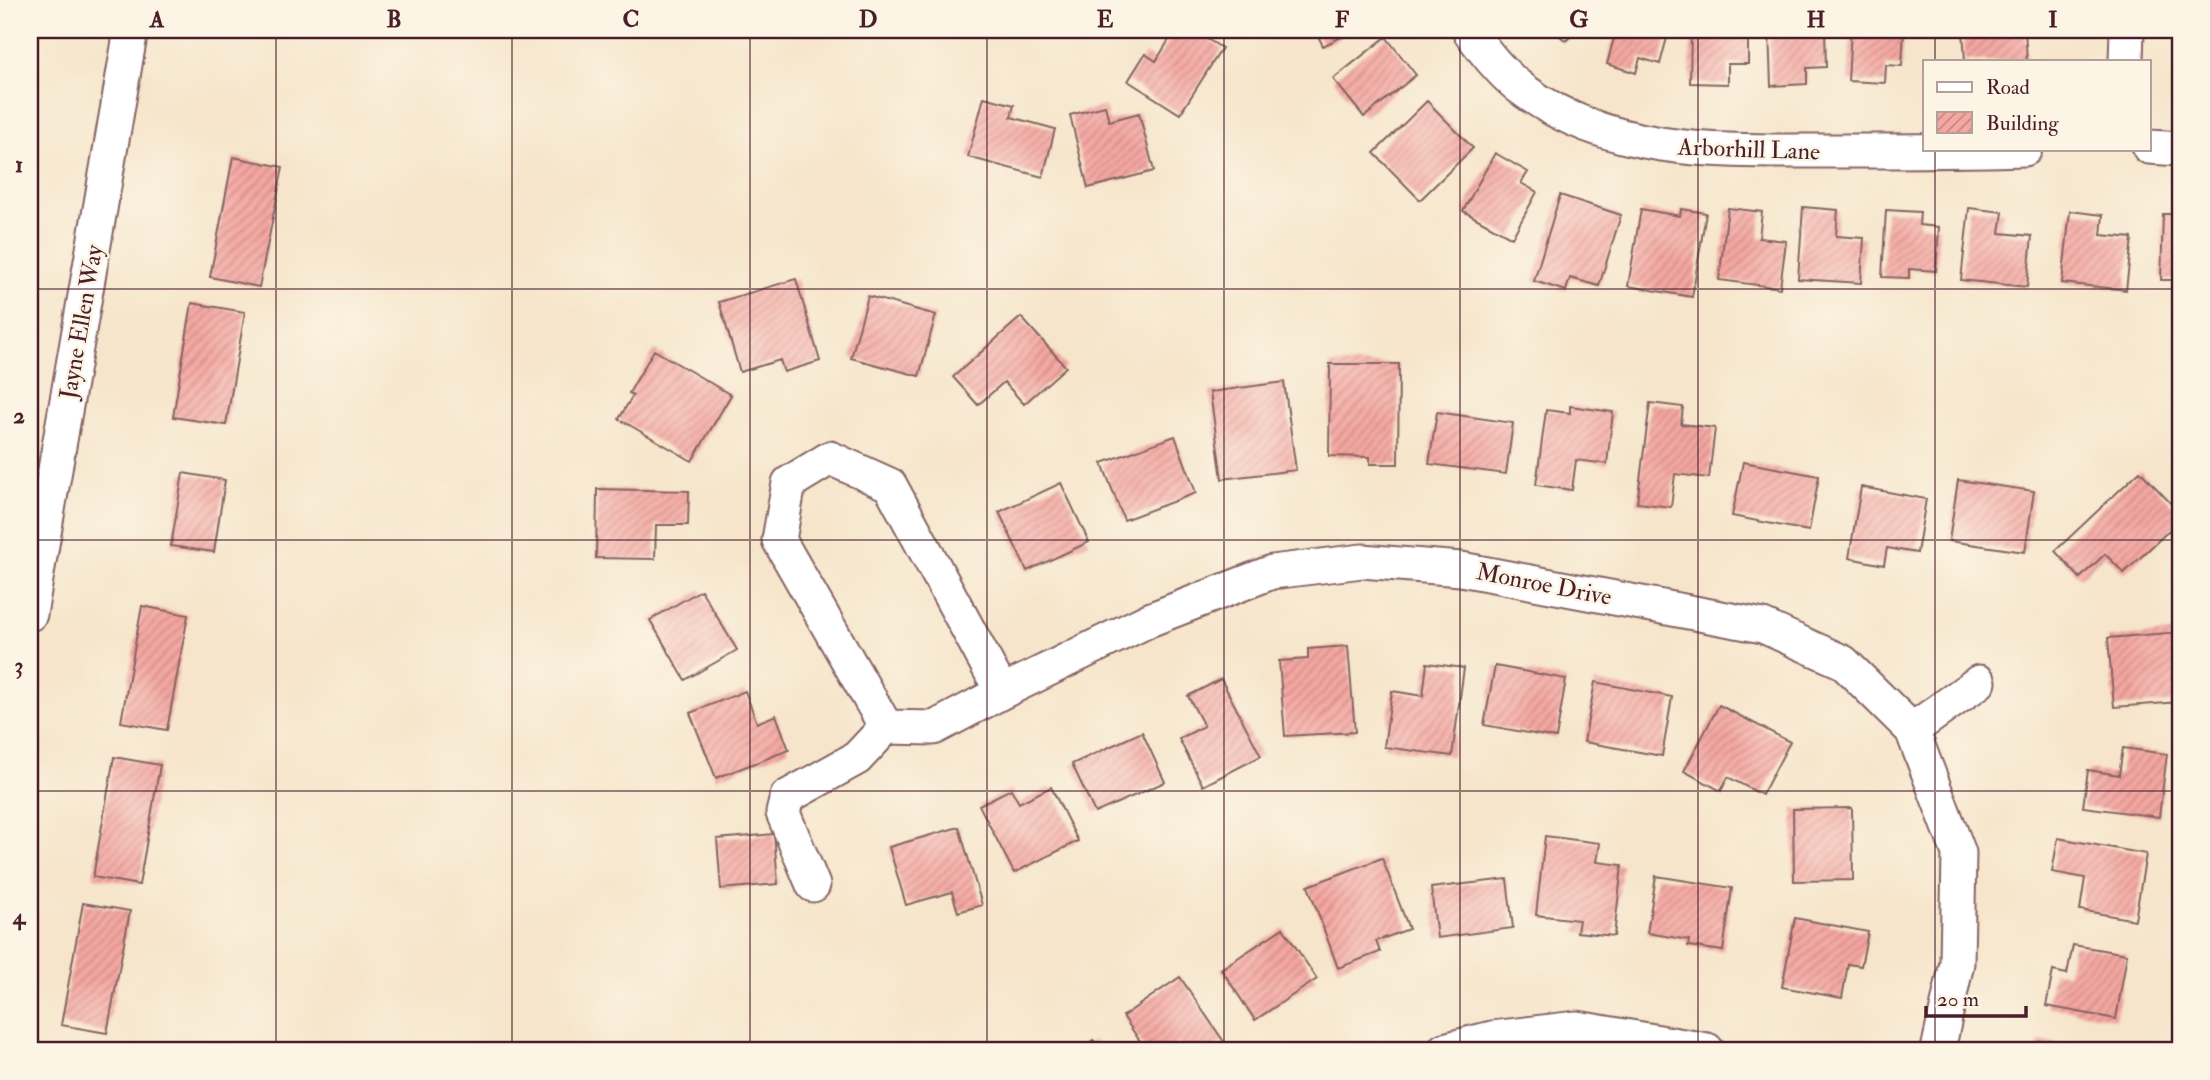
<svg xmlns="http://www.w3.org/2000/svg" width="2210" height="1080" font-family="'IM FELL Double Pica',serif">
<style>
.building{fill:url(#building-hatch)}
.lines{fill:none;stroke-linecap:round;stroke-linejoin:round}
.street-casing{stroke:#866463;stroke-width:37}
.street{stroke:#fff;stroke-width:33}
.grid{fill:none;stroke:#4a1f2b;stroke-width:2;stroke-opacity:0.55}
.labels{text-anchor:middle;stroke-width:5;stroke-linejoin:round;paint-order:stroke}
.street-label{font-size:24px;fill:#4a1f2b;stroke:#fcf5e5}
.neatline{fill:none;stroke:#4a1f2b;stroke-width:2.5}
.grid-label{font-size:23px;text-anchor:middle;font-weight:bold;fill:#4a1f2b}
</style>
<defs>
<pattern id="building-hatch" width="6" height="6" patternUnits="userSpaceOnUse" patternTransform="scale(1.75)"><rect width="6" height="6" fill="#f5a7a2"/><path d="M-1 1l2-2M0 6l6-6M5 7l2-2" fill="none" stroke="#c88784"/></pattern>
</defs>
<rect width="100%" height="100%" fill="#fcf5e5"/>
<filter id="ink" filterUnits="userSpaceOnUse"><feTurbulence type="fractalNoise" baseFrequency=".0143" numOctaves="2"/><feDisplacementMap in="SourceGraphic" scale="14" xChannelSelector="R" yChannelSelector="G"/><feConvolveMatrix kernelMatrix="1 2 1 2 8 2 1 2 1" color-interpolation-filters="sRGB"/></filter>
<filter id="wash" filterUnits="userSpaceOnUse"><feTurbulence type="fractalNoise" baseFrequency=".00686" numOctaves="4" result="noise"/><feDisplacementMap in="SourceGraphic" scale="28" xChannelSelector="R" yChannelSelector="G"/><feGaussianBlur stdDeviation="1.57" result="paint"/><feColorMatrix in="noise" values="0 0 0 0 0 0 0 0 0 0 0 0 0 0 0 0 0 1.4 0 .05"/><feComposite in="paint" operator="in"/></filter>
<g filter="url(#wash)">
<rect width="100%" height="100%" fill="#f6e5cb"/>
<g id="blocks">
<!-- building -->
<path class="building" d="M 1175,30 L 1192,30 L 1222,48 L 1180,114 L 1128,81 L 1145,54 L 1156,61 Z
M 1315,30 L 1356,30 L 1323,46 Z
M 1553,30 L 1576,30 L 1566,41 Z
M 1616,30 L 1669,30 L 1660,64 L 1640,58 L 1636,73 L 1607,64 Z
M 1691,30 L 1748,30 L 1748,64 L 1728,64 L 1728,84 L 1690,83 Z
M 1769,30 L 1825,30 L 1826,67 L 1807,68 L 1807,84 L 1771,86 Z
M 1851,30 L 1904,30 L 1902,66 L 1886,65 L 1885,83 L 1848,81 Z
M 1963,30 L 2025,30 L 2027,61 L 1965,61 Z
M 1386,37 L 1416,75 L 1364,117 L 1333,79 Z
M 984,97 L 1014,105 L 1011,117 L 1055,129 L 1043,177 L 968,157 Z
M 1427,101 L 1473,148 L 1420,200 L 1374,153 Z
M 1105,106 L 1109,121 L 1139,113 L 1154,171 L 1088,188 L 1070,115 Z
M 1495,153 L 1528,172 L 1521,183 L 1537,192 L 1512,238 L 1463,211 Z
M 233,157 L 283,167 L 259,287 L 210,277 Z
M 1560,195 L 1621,215 L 1599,286 L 1570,278 L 1566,291 L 1534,281 Z
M 1803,207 L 1838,210 L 1836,236 L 1864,238 L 1861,283 L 1798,279 Z
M 1728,208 L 1762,212 L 1759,238 L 1786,241 L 1780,288 L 1719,280 Z
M 1969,208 L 2003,212 L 2000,233 L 2032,236 L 2027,287 L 1961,280 Z
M 1641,209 L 1680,216 L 1681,209 L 1706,213 L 1692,297 L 1628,286 Z
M 1886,210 L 1920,212 L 1919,225 L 1939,227 L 1936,271 L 1909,269 L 1909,278 L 1882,277 Z
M 2070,211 L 2103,215 L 2101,235 L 2132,238 L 2126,290 L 2062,283 Z
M 2163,214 L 2180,214 L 2180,280 L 2161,280 Z
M 796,279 L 820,361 L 784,372 L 780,360 L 740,372 L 719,302 Z
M 868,296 L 936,315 L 919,376 L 851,358 Z
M 192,303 L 245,312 L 226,425 L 173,417 Z
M 1021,317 L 1066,367 L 1024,404 L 1004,382 L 978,405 L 953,377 Z
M 654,350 L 731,395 L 692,461 L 619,419 L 633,395 L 629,393 Z
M 1330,364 L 1399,364 L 1398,464 L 1370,464 L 1370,457 L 1329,456 Z
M 1284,382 L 1296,470 L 1222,479 L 1210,392 Z
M 1650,403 L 1683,407 L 1681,424 L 1715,428 L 1709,478 L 1675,474 L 1671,507 L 1637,503 Z
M 1570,406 L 1613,412 L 1607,464 L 1576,460 L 1572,490 L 1536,485 L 1546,410 L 1570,413 Z
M 1437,412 L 1513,423 L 1506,474 L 1429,464 Z
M 1175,436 L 1196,493 L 1124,520 L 1102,463 Z
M 1743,462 L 1819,476 L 1809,531 L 1732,516 Z
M 2140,471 L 2180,513 L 2180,520 L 2124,573 L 2105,554 L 2080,578 L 2055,551 Z
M 183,473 L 225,480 L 214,552 L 171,546 Z
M 1958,480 L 2034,491 L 2025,552 L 1949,541 Z
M 1061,483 L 1089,542 L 1027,571 L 999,512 Z
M 1861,487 L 1926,499 L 1917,553 L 1887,548 L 1884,565 L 1849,558 Z
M 597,489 L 689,491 L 688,525 L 656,525 L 655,559 L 596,558 Z
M 701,590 L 737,650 L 685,680 L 650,620 Z
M 142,606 L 188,615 L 167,730 L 121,722 Z
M 2180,632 L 2180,702 L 2114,707 L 2108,638 Z
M 1348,646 L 1355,732 L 1285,736 L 1279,661 L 1308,659 L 1308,649 Z
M 1427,663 L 1464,668 L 1452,756 L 1384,747 L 1392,691 L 1423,696 Z
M 1495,666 L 1566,679 L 1556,738 L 1484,725 Z
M 1221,679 L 1261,756 L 1203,786 L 1179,739 L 1204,726 L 1188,696 Z
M 1595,682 L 1672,697 L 1662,756 L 1584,742 Z
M 745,691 L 757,723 L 776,715 L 789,750 L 716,778 L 690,713 Z
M 1719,705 L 1790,742 L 1762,795 L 1728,777 L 1721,791 L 1684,771 Z
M 1142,732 L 1165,782 L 1095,813 L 1072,764 Z
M 2123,748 L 2167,754 L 2159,817 L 2083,807 L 2088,770 L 2119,775 Z
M 114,757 L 160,765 L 139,885 L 93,877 Z
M 1051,787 L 1078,841 L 1014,873 L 979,805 L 1011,789 L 1019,803 Z
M 1852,808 L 1853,880 L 1794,881 L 1793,809 Z
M 959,827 L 982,905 L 958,912 L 952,892 L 906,905 L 889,847 Z
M 774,834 L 778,884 L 721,889 L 717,839 Z
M 1545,836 L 1600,843 L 1597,862 L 1622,865 L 1614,936 L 1577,932 L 1579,920 L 1536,915 Z
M 2058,838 L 2146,854 L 2135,920 L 2080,910 L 2085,878 L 2052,872 Z
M 1382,858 L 1409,929 L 1376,941 L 1380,952 L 1338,968 L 1308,886 Z
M 1656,876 L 1732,888 L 1723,951 L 1688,946 L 1689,940 L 1647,933 Z
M 1507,879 L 1513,928 L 1437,938 L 1431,888 Z
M 83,903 L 130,911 L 107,1033 L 61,1025 Z
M 1795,918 L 1868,932 L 1861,966 L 1848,964 L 1842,998 L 1782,987 Z
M 1283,928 L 1317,979 L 1255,1020 L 1221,969 Z
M 2073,945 L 2127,954 L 2116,1019 L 2046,1006 L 2053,971 L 2067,974 Z
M 1180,977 L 1224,1042 L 1211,1050 L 1183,1050 L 1178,1043 L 1167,1050 L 1146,1050 L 1123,1016 Z
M 1093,1040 L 1103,1050 L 1082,1050 Z
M 2039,1041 L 2089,1048 L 2089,1050 L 2037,1050 Z"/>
</g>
</g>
<g filter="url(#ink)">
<use href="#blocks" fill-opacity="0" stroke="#866463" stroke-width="2"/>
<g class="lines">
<!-- street casing -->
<g class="street-casing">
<path id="street" d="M 1469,30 C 1485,53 1503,76 1526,92 C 1614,156 1725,151 1829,151 C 1894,151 1960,151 2025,149
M 2126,61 L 2127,30
M 2149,147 L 2180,149
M 30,614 L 131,30
M 886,727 L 779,540 L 789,483 L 830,458 L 890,485 L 1002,692
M 1912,730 L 1979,682
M 813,885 L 783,813 L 787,797 L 857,758 L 886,727 L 934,728 L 1002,692 L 1149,620 L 1272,572 L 1362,561 L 1461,569 L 1763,626 L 1843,662 L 1912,730 L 1959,853 L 1957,963 L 1938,1050
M 1444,1050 L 1492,1038 L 1577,1028 L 1707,1050"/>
</g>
<!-- street -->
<use href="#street" class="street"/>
</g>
</g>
<!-- grid -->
<path class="grid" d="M 276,30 L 276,1050M 512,30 L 512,1050M 750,30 L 750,1050M 987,30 L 987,1050M 1224,30 L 1224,1050M 1460,30 L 1460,1050M 1698,30 L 1698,1050M 1935,30 L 1935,61M 1935,149 L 1935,1050M 30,289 L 2180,289M 30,540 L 2180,540M 30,791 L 2180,791"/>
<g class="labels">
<!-- street labels -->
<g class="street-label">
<text transform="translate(1749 149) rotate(2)" y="8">Arborhill Lane</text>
<text transform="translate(81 322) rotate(-80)" y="8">Jayne Ellen Way</text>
<text transform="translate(1544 584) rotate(11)" y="8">Monroe Drive</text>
</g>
</g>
<!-- margin -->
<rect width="2210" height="1080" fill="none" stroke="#fcf5e5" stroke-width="77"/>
<!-- legend -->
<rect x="1923" y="60" width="228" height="91" fill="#fcf5e5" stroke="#b59f9b" stroke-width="2"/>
<rect x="1937" y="82" width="35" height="10" fill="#ffffff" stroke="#b59f9b" stroke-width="2"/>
<text x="1986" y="94" font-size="21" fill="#4a1f2b">Road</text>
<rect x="1937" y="112" width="35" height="21" fill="url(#building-hatch)" stroke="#b59f9b" stroke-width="2"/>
<text x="1986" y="130" font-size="21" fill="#4a1f2b">Building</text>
<!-- scale -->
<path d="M1926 1006v10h100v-10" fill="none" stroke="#4a1f2b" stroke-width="3.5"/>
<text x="1937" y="1006" font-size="21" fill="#4a1f2b" stroke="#fcf5e5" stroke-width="5" paint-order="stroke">20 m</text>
<rect x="38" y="38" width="2134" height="1004" class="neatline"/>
<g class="grid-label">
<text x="157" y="27">A</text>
<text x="394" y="27">B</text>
<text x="631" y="27">C</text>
<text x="868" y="27">D</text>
<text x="1105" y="27">E</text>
<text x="1342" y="27">F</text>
<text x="1579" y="27">G</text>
<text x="1816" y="27">H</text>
<text x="2053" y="27">I</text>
<text x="19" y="172">1</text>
<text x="19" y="423">2</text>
<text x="19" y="673">3</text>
<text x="19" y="924">4</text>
</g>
</svg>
